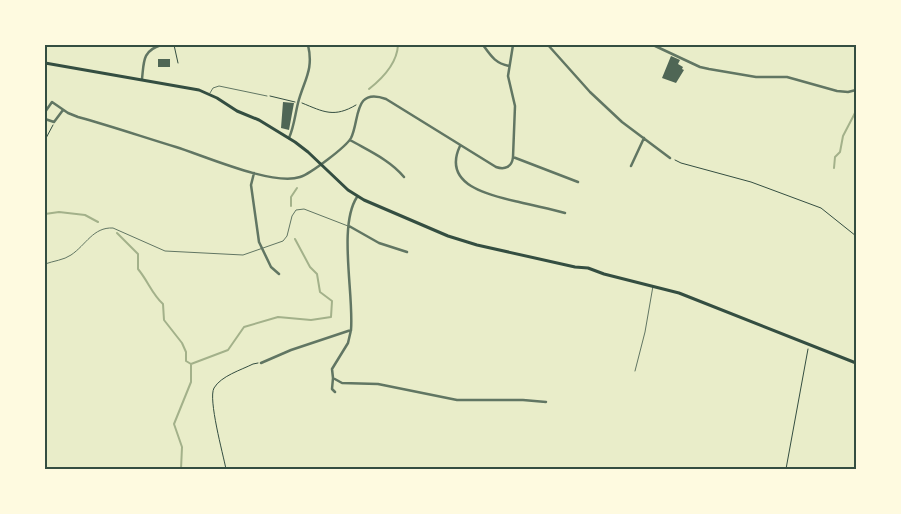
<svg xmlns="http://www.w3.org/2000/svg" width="901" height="514" font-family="'Noto Sans',sans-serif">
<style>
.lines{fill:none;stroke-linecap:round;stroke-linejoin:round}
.stream{stroke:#a3b18a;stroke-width:2}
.building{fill:#4f6655}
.path{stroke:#344e41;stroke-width:1}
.service{stroke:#617663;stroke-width:1}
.minor{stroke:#617663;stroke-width:2.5}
.secondary{stroke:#344e41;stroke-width:3}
.neatline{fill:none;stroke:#344e41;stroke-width:2}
</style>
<rect width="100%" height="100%" fill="#e9edc9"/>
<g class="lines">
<!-- stream -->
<path class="stream" d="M 369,89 C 383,78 397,64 398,45
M 834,168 L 835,157 L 840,152 L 843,136 L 856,111
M 291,206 L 291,197 L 297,188
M 45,214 L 59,212 L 85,215 L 98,222
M 117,233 L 138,254 L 138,269 C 148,281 152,294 163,304 L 164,320 L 182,343 L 186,352 L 186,361 L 191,364 L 191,382 L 174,424 L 182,447 L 181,469
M 191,364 L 228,350 L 244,327 L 278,317 L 311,320 L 331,317 L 332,301 L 320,292 L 317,274 L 310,267 L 295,239"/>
</g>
<!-- building -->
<path class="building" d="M 671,56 L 680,60 L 678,64 L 683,67 L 682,69 L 684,70 L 676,83 L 662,78 Z
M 158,59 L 170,59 L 170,67 L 158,67 Z
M 283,102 L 294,103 L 289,130 L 281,128 Z"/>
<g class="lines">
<!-- path -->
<path class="path" d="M 174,45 L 178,63
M 270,96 L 295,102
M 302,103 C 324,112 334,118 356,105
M 45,140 L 53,125
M 675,160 L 681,163 L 751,182 L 821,208 L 856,236
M 226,469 C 223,454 208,399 214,388 C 221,376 241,370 253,364 L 258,363
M 786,469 L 808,349"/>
<!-- service -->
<path class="service" d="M 210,93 L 213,88 L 219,86 L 267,96
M 45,264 C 53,261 64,260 71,255 C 86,245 93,227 113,228 L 165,251 L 243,255 L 283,241 L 287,236 L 292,216 L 296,210 L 304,209 L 348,226
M 635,371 L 645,332 L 653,286"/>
<!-- minor -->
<path class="minor" d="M 483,45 C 491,56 495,63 509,66
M 548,45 L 590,92 L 622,122 L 670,158
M 653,45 L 700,67 L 709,69 L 756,77 L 787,77 L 837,91 L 848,92 L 856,90
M 142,79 C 144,62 142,51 161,45
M 45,112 L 52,102 L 68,113 L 78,117 C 111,126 143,137 176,147 C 205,156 272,186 300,177 C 310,174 346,147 351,138 C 360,120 353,87 386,99 L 496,167 C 505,170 512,167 513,157 L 515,106 L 508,76 L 513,45
M 45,119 L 54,122 L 63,110
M 289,138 C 294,127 295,115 298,103 C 304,80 314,70 308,45
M 350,140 C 369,151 390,160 404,177
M 460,146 C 441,186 492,196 519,202 C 535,206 550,209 565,213
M 513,157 L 578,182
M 631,166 L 644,138
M 254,173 L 251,185 L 259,242 L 271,267 L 279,274
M 357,197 C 338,226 354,294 351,330 L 348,343 L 332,369 L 333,378 L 342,383 L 378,384 L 457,400 L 523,400 L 546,402
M 349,226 L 379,243 L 407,252
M 261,363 L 291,350 L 351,330
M 333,378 L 332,389 L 335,392"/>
<!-- secondary -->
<path class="secondary" d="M 45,63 L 199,90 L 217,98 L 237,111 L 259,120 L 295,142 L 308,152 L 348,190 L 364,200 L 448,236 L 477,245 L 575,267 L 588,268 L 604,274 L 679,293 L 856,363"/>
</g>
<!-- border -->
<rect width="901" height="514" fill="none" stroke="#fefae0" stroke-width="92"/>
<rect x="46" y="46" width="809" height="422" class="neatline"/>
</svg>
